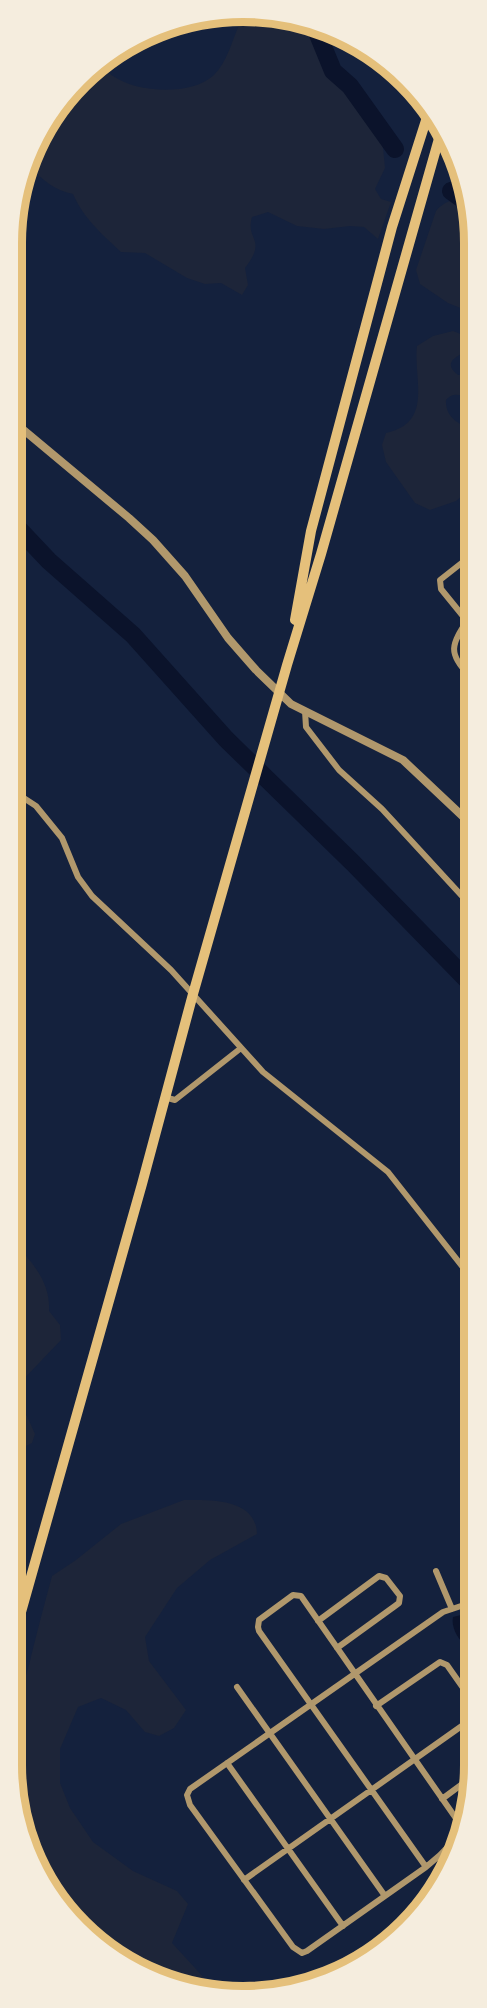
<svg xmlns="http://www.w3.org/2000/svg" width="487" height="2008" font-family="Karla,sans-serif">
<style>
.green{fill:#1d2539}
.water{fill:#0b132b}
.lines{fill:none;stroke-linecap:round;stroke-linejoin:round}
.river{stroke:#0b132b;stroke-width:18}
.minor{stroke:#b1986c;stroke-width:6}
.tertiary{stroke:#b1986c;stroke-width:8}
.trunk{stroke:#e5c07b;stroke-width:10}
.rim{fill:none;stroke:#e5c07b;stroke-width:8}
</style>
<rect width="100%" height="100%" fill="#14213d"/>
<!-- green -->
<path class="green" d="M 274,14 L 310,25 L 316,35 L 322,56 L 330,73 L 347,88 L 382,138 L 385,168 L 375,189 L 381,199 L 391,202 L 378,239 L 364,227 L 350,226 L 324,229 L 297,226 L 268,212 L 252,217 C 245,241 268,238 245,268 L 248,285 L 242,295 L 221,283 L 205,284 L 187,278 L 145,253 L 121,252 C 101,233 84,219 73,194 C 54,190 43,180 30,167 L 43,127 L 100,63 C 104,67 108,73 113,76 C 137,93 192,96 214,75 C 227,62 232,41 239,25 L 236,16 Z
M 466,198 L 469,200 L 473,214 L 473,313 L 448,303 L 420,284 L 416,270 L 436,211 C 444,201 454,199 466,198 Z
M 453,331 L 463,335 L 470,344 L 468,351 C 456,356 442,363 458,375 L 471,373 L 473,374 L 473,396 C 462,398 455,390 446,400 C 445,417 458,424 473,430 L 473,462 L 469,465 L 468,474 L 473,487 L 456,501 L 430,510 L 415,503 L 386,462 L 382,445 L 386,433 C 434,423 413,378 417,346 L 433,336 Z
M 13,1242 C 32,1261 51,1283 49,1311 L 60,1325 L 61,1340 L 19,1384 L 13,1398 L 27,1416 L 35,1434 L 32,1443 L 12,1453 Z
M 184,1500 C 210,1500 256,1498 257,1534 L 210,1560 L 177,1588 L 145,1637 L 149,1661 L 186,1710 L 174,1728 L 159,1736 L 145,1732 L 126,1710 L 101,1698 L 78,1707 L 60,1749 L 60,1783 L 70,1808 L 93,1842 L 133,1871 L 177,1891 L 188,1904 L 172,1943 L 218,1993 L 141,1972 L 70,1917 L 29,1853 C 35,1822 15,1794 12,1764 C 9,1731 20,1696 29,1665 C 36,1635 44,1606 52,1576 L 76,1560 L 121,1524 Z"/>
<!-- water -->
<path class="water" d="M 473,1612 L 473,1643 L 464,1644 C 457,1638 451,1626 453,1617 Z"/>
<g class="lines">
<!-- river -->
<path class="river" d="M 315,27 L 333,71 L 350,86 L 395,149
M 451,191 L 462,199 L 472,211
M 14,524 L 49,561 L 133,635 L 226,739 L 353,863 L 473,986"/>
<!-- minor -->
<path class="minor" d="M 467,639 C 461,653 465,670 473,682
M 469,675 C 447,653 452,644 467,621 L 441,589 L 440,580 L 473,554
M 305,711 L 306,727 L 339,770 L 382,809 L 473,908
M 13,791 L 36,806 L 62,838 L 78,877 L 92,896 L 171,970 L 263,1072 L 388,1172 L 473,1280
M 164,1097 L 175,1100 L 241,1048
M 436,1571 L 452,1609
M 318,1621 L 379,1576 L 386,1578 L 400,1596 L 399,1603 L 395,1606 L 337,1648
M 237,1687 L 385,1896
M 376,1706 L 440,1662 L 447,1665 L 473,1702
M 227,1763 L 343,1926
M 442,1799 L 473,1776
M 460,1834 L 440,1855 L 426,1867 L 307,1951 L 302,1953 L 293,1947 L 190,1805 L 187,1795 L 190,1789 L 443,1612 L 473,1602
M 426,1867 L 259,1631 L 258,1627 L 259,1620 L 293,1595 L 301,1596 L 462,1827
M 244,1880 L 473,1718"/>
<!-- tertiary -->
<path class="tertiary" d="M 14,422 L 129,518 L 153,540 L 185,576 L 228,638 L 256,670 L 291,704 L 403,760 L 473,826"/>
<!-- trunk -->
<path class="trunk" d="M 295,620 L 311,531 L 392,227 L 429,111
M 12,1644 L 142,1184 L 193,994 L 287,665 L 321,554 L 442,128"/>
</g>
<!-- crop -->
<path d="M0 0H487V2008H0ZM243 22H243A221 221 0 0 1 464 243V1765A221 221 0 0 1 243 1986H243A221 221 0 0 1 22 1765V243A221 221 0 0 1 243 22Z" fill="#f5edde" fill-rule="evenodd"/>
<path class="rim" d="M243 22H243A221 221 0 0 1 464 243V1765A221 221 0 0 1 243 1986H243A221 221 0 0 1 22 1765V243A221 221 0 0 1 243 22Z"/>
</svg>
